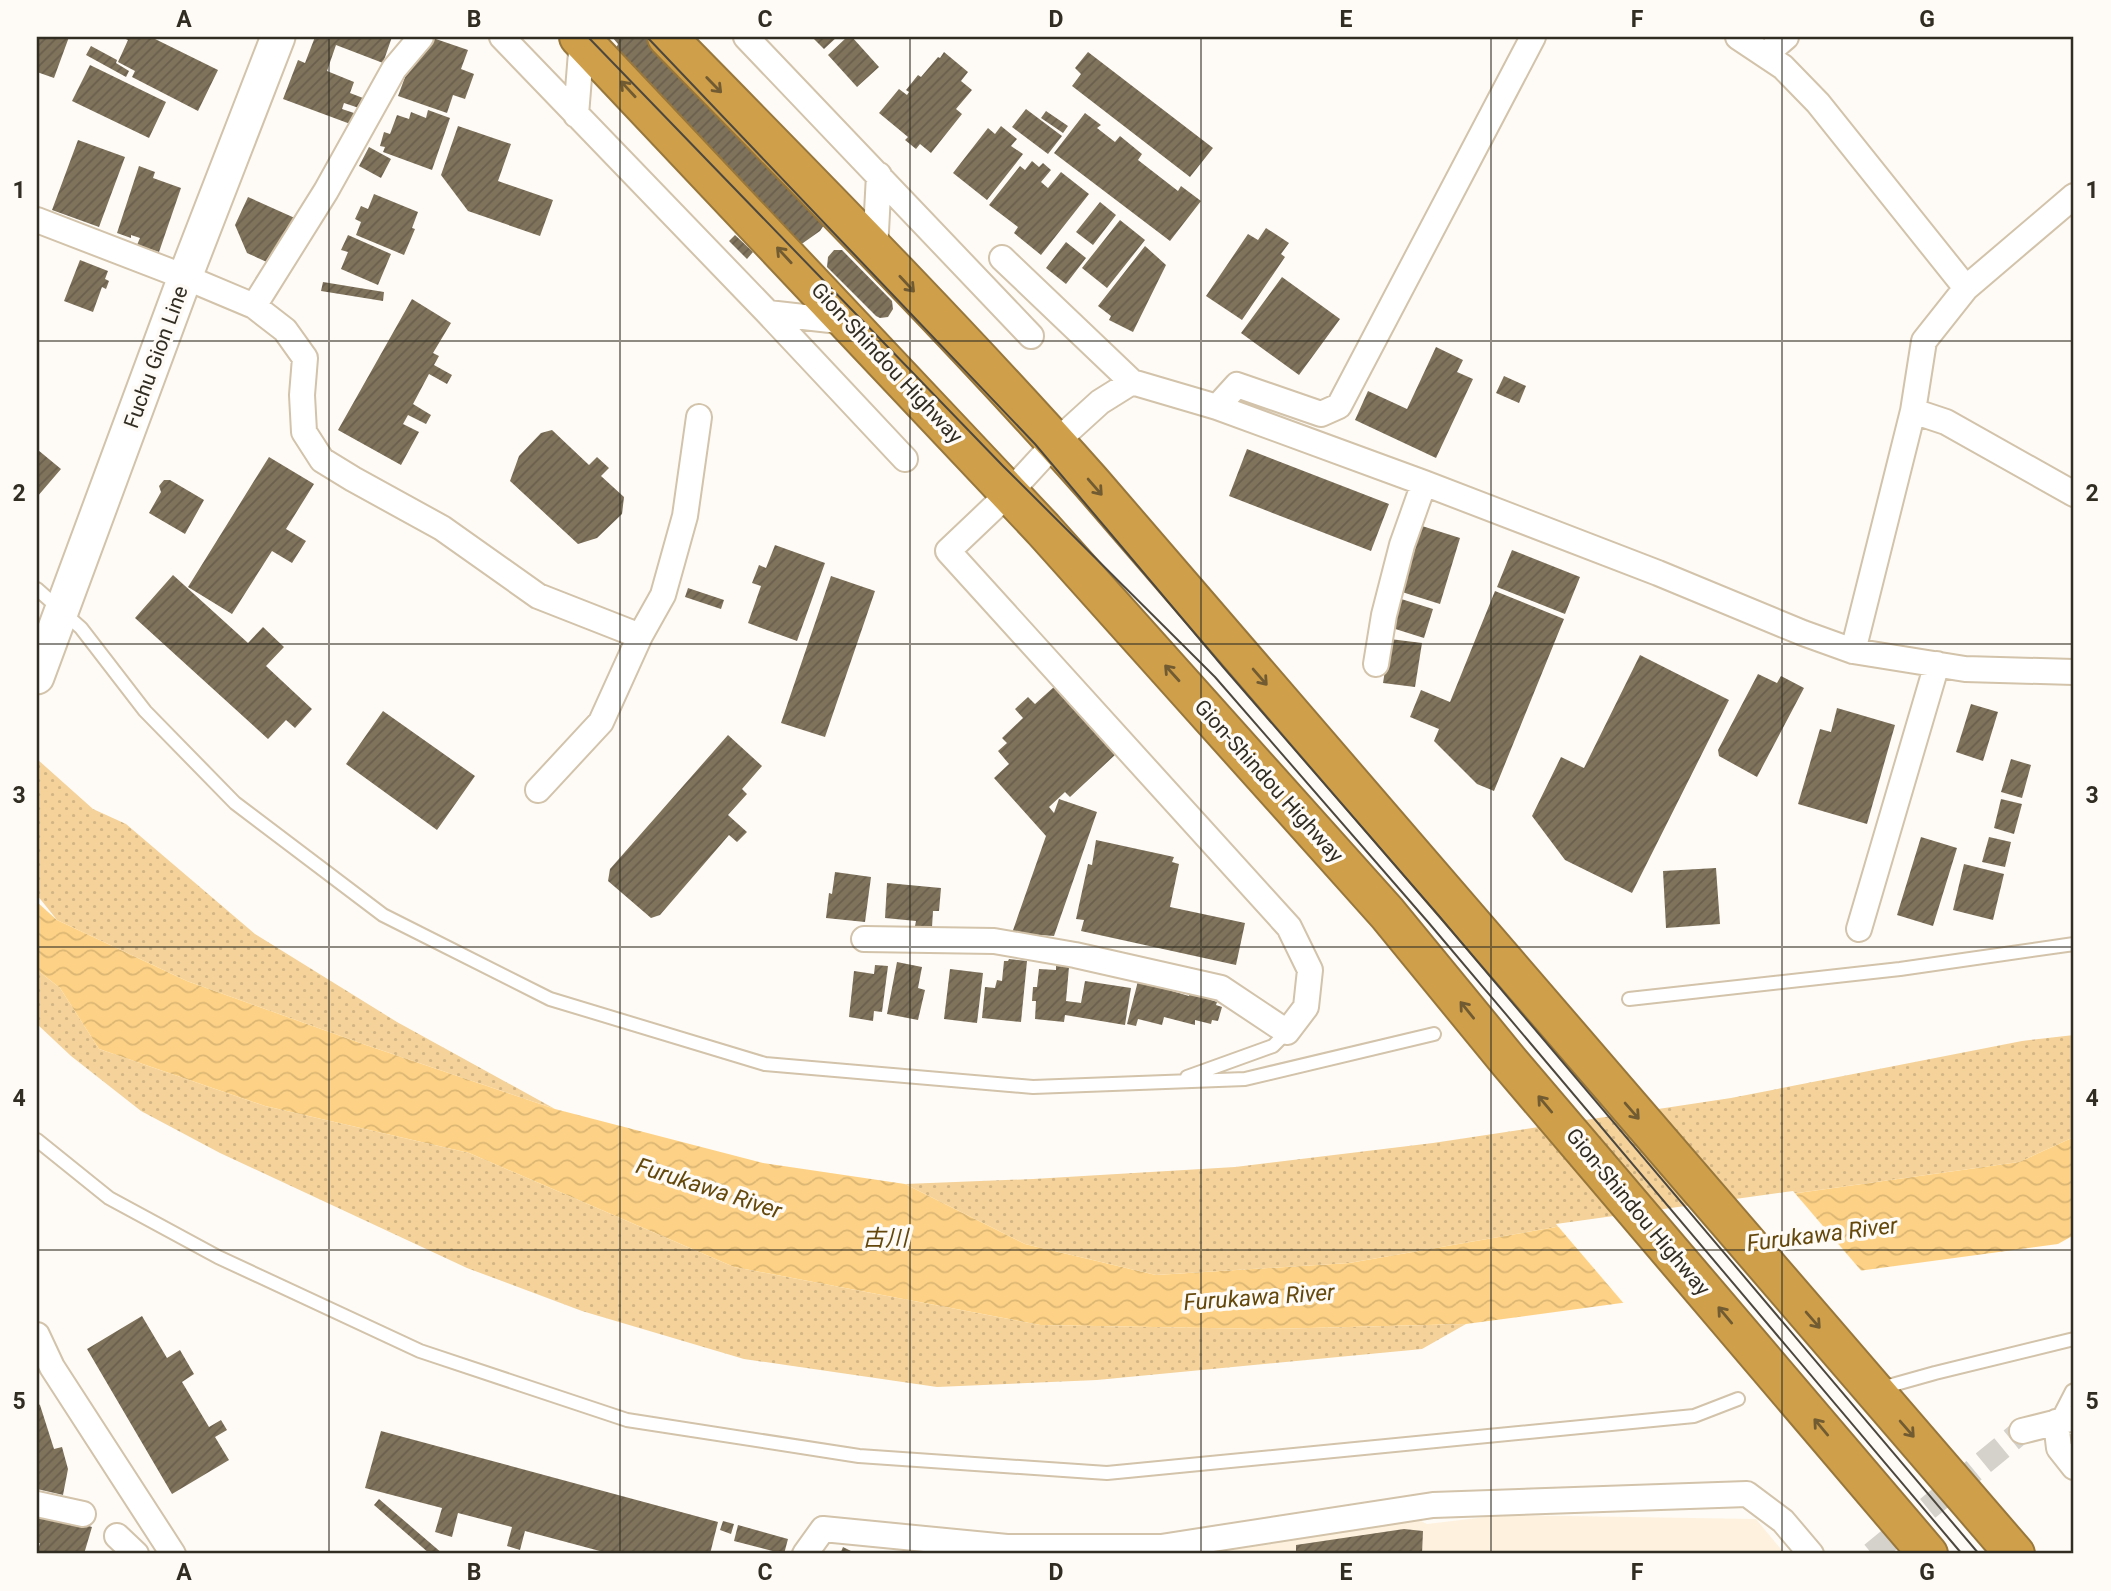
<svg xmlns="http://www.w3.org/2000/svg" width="2111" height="1591" font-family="Roboto,'Noto Sans JP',sans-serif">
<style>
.built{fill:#fef2df}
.grass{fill:url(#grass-dots)}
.water{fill:url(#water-waves)}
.pier{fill:#fefbf6}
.building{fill:url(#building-hatch)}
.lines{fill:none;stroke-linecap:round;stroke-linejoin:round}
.street-tunnel{stroke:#d5d2cc;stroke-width:24;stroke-dasharray:24 12;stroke-linecap:butt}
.lane-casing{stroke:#d2c3aa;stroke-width:16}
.street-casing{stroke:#d2c3aa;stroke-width:28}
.secondary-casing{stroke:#d2c3aa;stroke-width:37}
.highway-casing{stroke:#98773c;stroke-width:42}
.lane{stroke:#fff;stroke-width:12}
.street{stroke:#fff;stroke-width:24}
.secondary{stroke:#fff;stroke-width:33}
.highway{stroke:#cf9f49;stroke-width:38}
.tram{stroke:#4d483f;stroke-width:2}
.oneway{stroke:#715b32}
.grid{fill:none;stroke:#322d23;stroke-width:2;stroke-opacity:0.55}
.labels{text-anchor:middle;stroke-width:7;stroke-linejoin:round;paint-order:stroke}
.street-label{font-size:21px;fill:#322d23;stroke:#fefbf6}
.water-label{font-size:23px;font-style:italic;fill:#64470a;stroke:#fefbf6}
.neatline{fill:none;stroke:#322d23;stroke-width:2.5}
.grid-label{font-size:23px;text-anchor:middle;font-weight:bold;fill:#322d23}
</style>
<defs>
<pattern id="grass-dots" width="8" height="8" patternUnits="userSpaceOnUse" patternTransform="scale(1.75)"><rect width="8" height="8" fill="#f4d29a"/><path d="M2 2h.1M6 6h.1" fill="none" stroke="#d2b584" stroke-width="1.8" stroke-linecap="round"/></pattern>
<pattern id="water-waves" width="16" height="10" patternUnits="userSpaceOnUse" patternTransform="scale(1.75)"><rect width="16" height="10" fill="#fed286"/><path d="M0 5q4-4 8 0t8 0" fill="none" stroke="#dab573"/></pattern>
<pattern id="building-hatch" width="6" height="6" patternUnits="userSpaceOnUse" patternTransform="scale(1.75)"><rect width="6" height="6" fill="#80735c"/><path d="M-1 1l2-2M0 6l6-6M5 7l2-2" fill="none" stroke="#695f4c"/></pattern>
</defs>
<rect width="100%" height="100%" fill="#fefbf6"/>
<!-- built -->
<path class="built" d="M 1502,1515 L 1756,1519 L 1785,1554 L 1179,1554 L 1413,1517 L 1427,1524 Z"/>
<!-- grass -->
<path class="grass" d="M 37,759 L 93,809 L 126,824 L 255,934 L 397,1022 L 555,1109 L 366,1045 L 187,981 L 57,920 L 37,895 Z
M 37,970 L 60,988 L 99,1049 L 265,1106 L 469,1153 L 734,1267 L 1040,1325 L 1265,1329 L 1466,1324 L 1422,1349 L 1097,1380 L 937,1387 L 744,1359 L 582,1311 L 467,1268 L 220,1153 L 141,1111 L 71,1056 L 37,1024 Z
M 2074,1035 L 2074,1137 L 2019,1162 L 1556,1227 L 1349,1263 L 1156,1275 L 1025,1244 L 905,1184 L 1033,1179 L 1235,1167 L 1433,1143 L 1731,1098 L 2022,1041 Z"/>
<!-- water -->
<path class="water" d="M 37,902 L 57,920 L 187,981 L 366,1045 L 555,1109 L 763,1163 L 905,1184 L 1025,1244 L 1156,1275 L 1349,1263 L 1556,1227 L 2019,1162 L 2074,1137 L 2074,1235 L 2058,1244 L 1466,1324 L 1265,1329 L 1040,1325 L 734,1267 L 469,1153 L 265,1106 L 99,1049 L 60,988 L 37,970 Z"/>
<!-- pier -->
<path class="pier" d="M 1793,1191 L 1864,1274 L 1626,1306 L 1556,1224 Z"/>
<!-- building -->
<path class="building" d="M 37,37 L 69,37 L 54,78 L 37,72 Z
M 121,37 L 151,37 L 218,70 L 198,111 L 132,77 L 135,71 L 118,62 L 128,40 Z
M 315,37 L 392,37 L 383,63 L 336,45 L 327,71 L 354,82 L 350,93 L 363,98 L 359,108 L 344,103 L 342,109 L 357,114 L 353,125 L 283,99 L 298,60 L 305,63 Z
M 430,37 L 468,50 L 461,69 L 474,74 L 465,99 L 453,95 L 447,113 L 398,96 L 415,50 Z
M 612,37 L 664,37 L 826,222 L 820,231 L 803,243 L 797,245 L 615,51 L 618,44 Z
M 812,37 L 837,37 L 824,49 Z
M 847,37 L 852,37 L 879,67 L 857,87 L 828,55 Z
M 91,46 L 117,60 L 116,63 L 129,71 L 126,77 L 86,55 Z
M 944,52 L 968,72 L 961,81 L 972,90 L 956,109 L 962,114 L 931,153 L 920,144 L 916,149 L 905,140 L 908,137 L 879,113 L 899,89 L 907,95 L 909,92 L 906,90 L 918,75 L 921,77 L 938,57 L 940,58 Z
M 1088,52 L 1213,148 L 1190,177 L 1072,86 L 1081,74 L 1075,68 Z
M 90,65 L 166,102 L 149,138 L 72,101 Z
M 1026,109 L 1062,136 L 1048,154 L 1012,127 Z
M 428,110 L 450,118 L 432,170 L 383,152 L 385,147 L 380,146 L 384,132 L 390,134 L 397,115 L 409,119 L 411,112 L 426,118 Z
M 1046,111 L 1068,126 L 1063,133 L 1041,118 Z
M 1085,113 L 1101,125 L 1097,128 L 1115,142 L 1120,136 L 1142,154 L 1138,160 L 1178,191 L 1181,186 L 1201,201 L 1170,241 L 1054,153 Z
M 458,126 L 511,144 L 498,181 L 553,200 L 540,236 L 468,211 L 441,175 Z
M 1001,126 L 1017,139 L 1011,146 L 1023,154 L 987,200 L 953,173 L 988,128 L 995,134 Z
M 78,140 L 125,157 L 99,227 L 52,210 Z
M 369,147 L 391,159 L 381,178 L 359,166 Z
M 1032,161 L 1039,167 L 1043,163 L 1051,170 L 1041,182 L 1048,188 L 1061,172 L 1089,194 L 1041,255 L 1014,233 L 1018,227 L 989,205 L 1020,166 L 1025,170 Z
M 139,166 L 155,172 L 153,178 L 181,188 L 159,252 L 137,245 L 140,238 L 131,235 L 131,238 L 117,233 Z
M 374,194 L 418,212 L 412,228 L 415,229 L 404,255 L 356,235 L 361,222 L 355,219 L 361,206 L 368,209 Z
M 248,197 L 297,219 L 269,263 L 247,253 L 235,225 Z
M 1100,202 L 1116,215 L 1093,245 L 1076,232 Z
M 1120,220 L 1145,240 L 1107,288 L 1082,268 Z
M 1266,228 L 1289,243 L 1281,254 L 1285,257 L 1242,320 L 1206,296 L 1248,234 L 1258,240 Z
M 348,235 L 391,254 L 378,285 L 341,269 L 348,252 L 341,250 Z
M 735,235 L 753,252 L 747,259 L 729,241 Z
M 1066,242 L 1086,258 L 1066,284 L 1046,268 Z
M 1145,246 L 1166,265 L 1133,332 L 1109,320 L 1111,316 L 1098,306 Z
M 834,250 L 842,250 L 892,301 L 893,309 L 888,317 L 880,318 L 876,316 L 827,267 L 828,257 Z
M 80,260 L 108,271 L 105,279 L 109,281 L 106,289 L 102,287 L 93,312 L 64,301 Z
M 1282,277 L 1340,319 L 1299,375 L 1241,333 Z
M 323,282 L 384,292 L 383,301 L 321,291 Z
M 412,299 L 451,323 L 433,353 L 439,356 L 434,365 L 452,375 L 447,384 L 429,374 L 413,404 L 431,415 L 426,424 L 408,415 L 403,424 L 419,432 L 401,465 L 338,430 Z
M 1436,347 L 1463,360 L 1457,372 L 1473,379 L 1436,458 L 1355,420 L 1368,391 L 1407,409 Z
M 1504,376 L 1526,386 L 1519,403 L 1496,393 Z
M 552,430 L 589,465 L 597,457 L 609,468 L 601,476 L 624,497 L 622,514 L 597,538 L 578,544 L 510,481 L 519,456 L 541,433 Z
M 1247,449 L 1389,504 L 1371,551 L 1229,496 Z
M 38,450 L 61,469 L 37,497 L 37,451 Z
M 269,457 L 314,484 L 286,529 L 306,541 L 292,563 L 272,551 L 232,614 L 188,587 Z
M 164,480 L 170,480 L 204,500 L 185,534 L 149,513 L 161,492 L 159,486 Z
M 1422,526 L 1460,538 L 1440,604 L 1402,592 Z
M 775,545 L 825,563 L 797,641 L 748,623 L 761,586 L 752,583 L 759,565 L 766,568 Z
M 1512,550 L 1580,577 L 1565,614 L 1497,587 Z
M 173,575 L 248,643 L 263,627 L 284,647 L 266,666 L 312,709 L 295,728 L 286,720 L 268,739 L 135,618 Z
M 831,576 L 875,591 L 825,737 L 781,723 Z
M 688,588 L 724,600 L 721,609 L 685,597 Z
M 1495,591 L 1564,619 L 1494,791 L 1477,784 L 1434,741 L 1439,729 L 1410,717 L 1421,690 L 1450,702 Z
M 1398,598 L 1433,609 L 1424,638 L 1389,627 Z
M 1390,639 L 1422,643 L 1415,687 L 1383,683 Z
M 1640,655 L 1729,700 L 1632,893 L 1565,860 L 1532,816 L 1561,757 L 1584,768 Z
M 1758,674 L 1777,683 L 1781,676 L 1804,688 L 1757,777 L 1719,756 L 1718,750 Z
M 1055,686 L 1116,754 L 1070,797 L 1065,792 L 1049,807 L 1054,813 L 1059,799 L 1097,812 L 1054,936 L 1012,933 L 1046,836 L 994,778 L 1009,764 L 998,751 L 1007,743 L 1002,738 L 1023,718 L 1015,709 L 1028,697 L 1035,704 Z
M 1971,704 L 1998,712 L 1983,761 L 1956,752 Z
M 1837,708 L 1895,725 L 1867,824 L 1798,804 L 1820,729 L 1831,732 Z
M 383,711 L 475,776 L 437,830 L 346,764 Z
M 728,735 L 762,766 L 742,789 L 747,794 L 728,815 L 747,832 L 737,842 L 729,835 L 660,915 L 651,918 L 608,881 L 610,869 Z
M 2011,759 L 2031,765 L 2022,798 L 2001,792 Z
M 2001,799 L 2022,804 L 2014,834 L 1994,828 Z
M 1921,837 L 1957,848 L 1933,926 L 1897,915 Z
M 1989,837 L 2011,842 L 2005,867 L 1982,862 Z
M 1096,840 L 1174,857 L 1172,862 L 1179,864 L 1170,907 L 1245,923 L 1236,965 L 1081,931 L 1084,920 L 1076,919 L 1088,864 L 1092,865 Z
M 1964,864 L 2004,874 L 1993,920 L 1953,910 Z
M 1716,868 L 1720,924 L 1666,928 L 1663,871 Z
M 835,872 L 871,877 L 865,922 L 826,918 L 829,893 L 832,894 Z
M 887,883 L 941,888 L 939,911 L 933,911 L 932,927 L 915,926 L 916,921 L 885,918 Z
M 1009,959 L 1027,961 L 1021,1022 L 982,1018 L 985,987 L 995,988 L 997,980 L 1002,981 L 1004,961 L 1008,961 Z
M 897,962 L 922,967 L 918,988 L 925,990 L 918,1020 L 887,1014 Z
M 875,965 L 888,966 L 882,1012 L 874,1011 L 873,1021 L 849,1017 L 854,971 L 874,974 Z
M 1056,966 L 1069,967 L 1066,1001 L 1081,1003 L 1085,981 L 1131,988 L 1125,1025 L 1065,1015 L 1064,1022 L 1035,1019 L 1036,1001 L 1032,1001 L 1033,987 L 1037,987 L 1039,969 L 1056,970 Z
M 950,969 L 983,973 L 977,1023 L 944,1019 Z
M 1138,981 L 1189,996 L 1190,993 L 1217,1002 L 1216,1005 L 1222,1007 L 1218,1021 L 1212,1020 L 1211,1024 L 1195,1020 L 1195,1025 L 1164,1017 L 1162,1025 L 1138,1019 L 1136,1026 L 1127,1024 Z
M 142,1316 L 167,1358 L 180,1350 L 194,1374 L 182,1382 L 209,1427 L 221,1420 L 227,1430 L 215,1437 L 229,1460 L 172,1494 L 87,1349 Z
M 37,1403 L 40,1405 L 54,1449 L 62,1447 L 68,1469 L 63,1495 L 37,1489 Z
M 381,1431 L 718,1522 L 710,1554 L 611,1554 L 525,1531 L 520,1550 L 507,1546 L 512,1527 L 458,1513 L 452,1537 L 435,1532 L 442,1508 L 365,1488 Z
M 379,1499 L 443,1554 L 430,1554 L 374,1505 Z
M 46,1513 L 92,1527 L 84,1554 L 37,1554 L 40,1543 L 37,1543 L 37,1519 L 38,1514 Z
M 723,1521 L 734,1524 L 731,1534 L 720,1530 Z
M 738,1525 L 788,1539 L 784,1554 L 734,1541 Z
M 1404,1529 L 1423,1531 L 1422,1554 L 1296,1554 L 1296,1545 Z
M 843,1547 L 857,1554 L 840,1554 Z"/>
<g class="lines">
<!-- street-tunnel -->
<path class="street-tunnel" d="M 1872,1554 L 2022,1431"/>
<!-- lane casing -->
<g class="lane-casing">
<path id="lane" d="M 37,589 L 81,628 L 145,711 L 235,803 L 383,915 L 550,999 L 765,1064 L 1033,1087 L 1245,1079 L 1434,1034
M 1629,999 L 1900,969 L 2074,944
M 1187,1077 L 1273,1046 L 1287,1032
M 37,1140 L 109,1198 L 218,1257 L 420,1351 L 627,1420 L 859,1456 L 1107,1473 L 1694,1416 L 1738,1399
M 1878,1389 L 1935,1373 L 2074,1339
M 2056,1422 L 2072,1391 L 2074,1390"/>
</g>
<!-- street casing -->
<g class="street-casing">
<path id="street" d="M 502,37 L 768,313 L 905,459
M 746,37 L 1031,336
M 1738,37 L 1783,67 L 1818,103 L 1966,288
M 1765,55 L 1786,37
M 576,115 L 582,40
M 37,220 L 185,277 L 254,306 L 285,330 L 305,358 L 302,395 L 304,432 L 322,460 L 353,479 L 442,528 L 538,596 L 640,636 L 663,595 L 685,516 L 699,417
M 875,250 L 879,175
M 1002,258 L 1132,382
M 254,306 L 326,191 L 394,69 L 421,37
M 768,313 L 848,322
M 1217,407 L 1237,385 L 1321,414 L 1339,406 L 1533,37
M 1913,411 L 1946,422 L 2074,494
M 1853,651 L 1913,411 L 1924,341 L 1966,288 L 2074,196
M 1376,664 L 1384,615 L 1402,545 L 1424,483
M 538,790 L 601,722 L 640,636
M 1859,929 L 1937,664
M 864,939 L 994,941 L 1075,955 L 1221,988 L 1287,1032 L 1306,1007 L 1310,970 L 1289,927 L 948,551 L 1009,493 L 1056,442 L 1100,402 L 1132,382 L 1217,407 L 1424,483 L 1658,573 L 1803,633 L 1853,651 L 1965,669 L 2074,672
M 37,1335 L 52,1367 L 173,1554
M 2056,1422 L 2059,1448 L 2074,1467
M 2022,1431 L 2074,1418
M 37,1504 L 83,1514
M 117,1536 L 136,1554
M 805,1554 L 823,1529 L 1007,1547 L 1161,1547 L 1433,1505 L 1747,1494 L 1783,1521 L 1811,1554"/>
</g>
<!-- secondary casing -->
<g class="secondary-casing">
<path id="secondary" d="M 37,677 L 185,277 L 278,37"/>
</g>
<!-- highway casing -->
<g class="highway-casing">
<path id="highway" d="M 579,37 L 1043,529 L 1387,913 L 1510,1063 L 1928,1554
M 667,37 C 810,183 955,329 1091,482 L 2015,1554"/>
</g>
<!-- lane -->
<use href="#lane" class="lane"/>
<!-- street -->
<use href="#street" class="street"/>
<!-- secondary -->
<use href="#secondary" class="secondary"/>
<!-- highway -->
<use href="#highway" class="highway"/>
<!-- tram -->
<path class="tram" d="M 588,37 L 1003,466 L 1215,677 L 1428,922 L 1962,1554
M 647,37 L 1035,444 L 1224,668 L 1439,916 L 1979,1554"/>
</g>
<!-- one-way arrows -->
<defs><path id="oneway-shaft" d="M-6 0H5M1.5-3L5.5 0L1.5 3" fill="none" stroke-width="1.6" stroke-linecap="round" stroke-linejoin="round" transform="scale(1.75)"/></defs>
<g class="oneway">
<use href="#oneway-shaft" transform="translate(714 85) rotate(46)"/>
<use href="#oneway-shaft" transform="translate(628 89) rotate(-133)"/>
<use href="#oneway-shaft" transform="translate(784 255) rotate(-133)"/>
<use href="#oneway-shaft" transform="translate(907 284) rotate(47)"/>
<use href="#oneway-shaft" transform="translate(1095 487) rotate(49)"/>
<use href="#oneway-shaft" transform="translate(1172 673) rotate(-132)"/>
<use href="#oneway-shaft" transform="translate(1260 677) rotate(49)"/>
<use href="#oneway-shaft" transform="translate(1467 1010) rotate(-129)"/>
<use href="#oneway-shaft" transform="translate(1545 1104) rotate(-130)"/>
<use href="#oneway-shaft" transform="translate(1632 1111) rotate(49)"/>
<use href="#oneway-shaft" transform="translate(1725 1315) rotate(-130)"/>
<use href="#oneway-shaft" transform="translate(1813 1320) rotate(49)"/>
<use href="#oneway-shaft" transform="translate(1821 1427) rotate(-130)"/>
<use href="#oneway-shaft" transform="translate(1907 1429) rotate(49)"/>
</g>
<!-- grid -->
<path class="grid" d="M 329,37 L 329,1554M 620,37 L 620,1554M 910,37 L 910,1554M 1201,37 L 1201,1554M 1491,37 L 1491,1554M 1782,37 L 1782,1554M 37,341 L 2074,341M 37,644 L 2074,644M 37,947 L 2074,947M 37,1250 L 2074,1250"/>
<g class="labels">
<!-- street labels -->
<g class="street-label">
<text transform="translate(156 357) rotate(-70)" y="7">Fuchu Gion Line</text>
<text transform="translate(887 363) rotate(47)" y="7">Gion-Shindou Highway</text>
<text transform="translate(1269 781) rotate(48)" y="7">Gion-Shindou Highway</text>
<text transform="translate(1638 1212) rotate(50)" y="7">Gion-Shindou Highway</text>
</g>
<!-- water labels -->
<g class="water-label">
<text transform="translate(709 1188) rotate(18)" y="8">Furukawa River</text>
<text transform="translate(1822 1234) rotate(-7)" y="8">Furukawa River</text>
<text x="885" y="1246">古川</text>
<text transform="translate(1259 1297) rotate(-4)" y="8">Furukawa River</text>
</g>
</g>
<!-- border -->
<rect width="2111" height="1591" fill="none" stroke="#fefbf6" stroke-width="77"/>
<rect x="38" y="38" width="2034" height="1514" class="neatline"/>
<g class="grid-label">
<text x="184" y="27">A</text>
<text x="474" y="27">B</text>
<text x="765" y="27">C</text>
<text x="1056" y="27">D</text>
<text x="1346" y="27">E</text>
<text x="1637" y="27">F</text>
<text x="1927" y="27">G</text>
<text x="19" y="198">1</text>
<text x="2092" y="198">1</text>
<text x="19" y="501">2</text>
<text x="2092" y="501">2</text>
<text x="19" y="803">3</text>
<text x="2092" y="803">3</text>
<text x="19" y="1106">4</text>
<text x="2092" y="1106">4</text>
<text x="19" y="1409">5</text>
<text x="2092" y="1409">5</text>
<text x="184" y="1580">A</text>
<text x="474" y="1580">B</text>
<text x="765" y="1580">C</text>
<text x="1056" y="1580">D</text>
<text x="1346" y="1580">E</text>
<text x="1637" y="1580">F</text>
<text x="1927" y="1580">G</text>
</g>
</svg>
